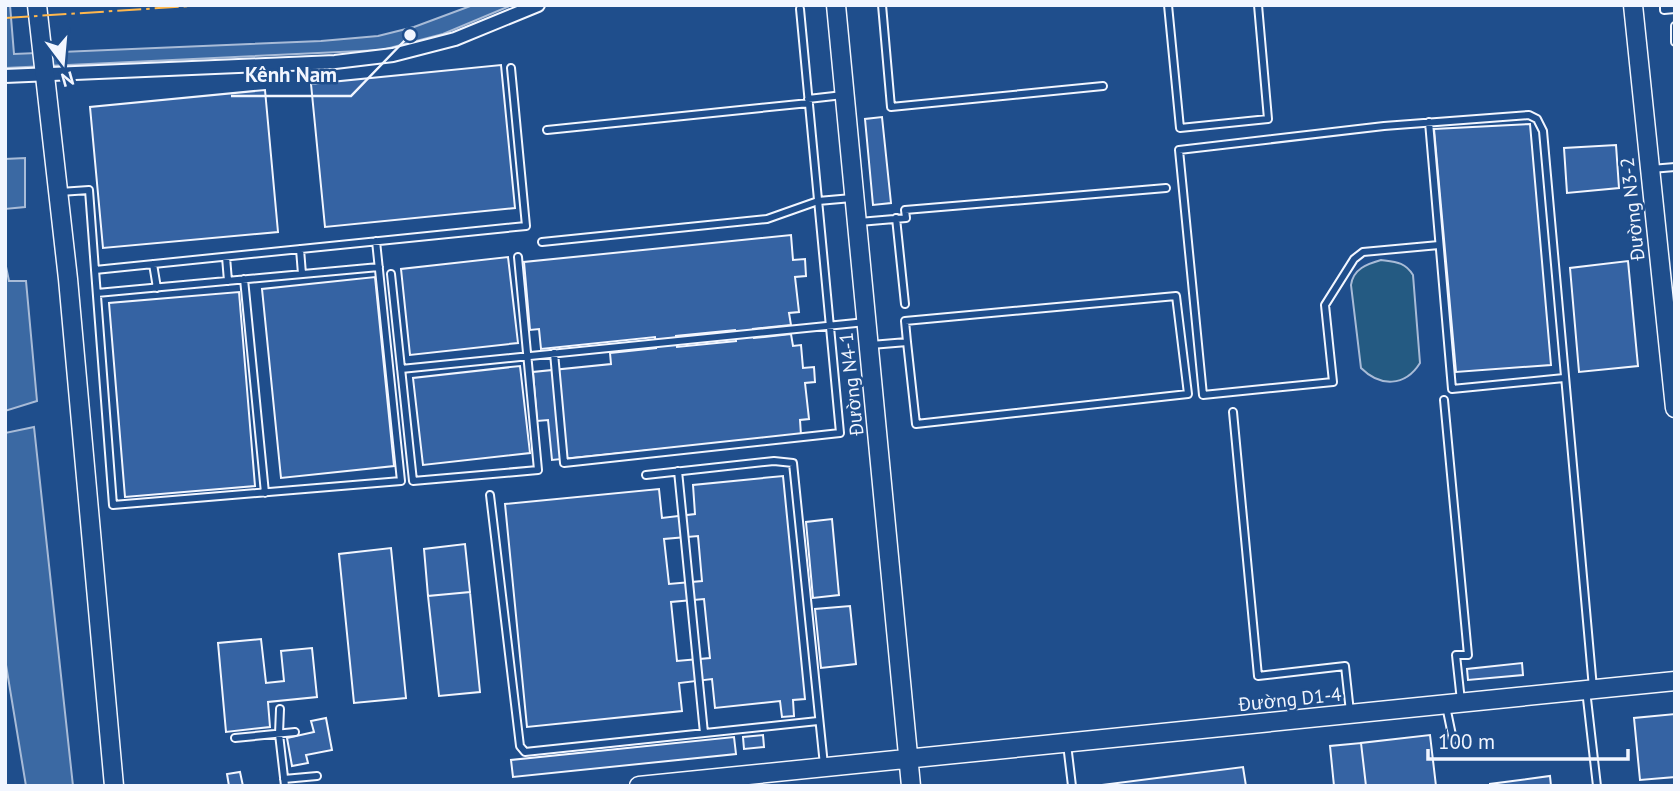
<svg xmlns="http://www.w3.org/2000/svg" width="1680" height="791" font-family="'PT Sans',sans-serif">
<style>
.green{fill:#245a82;stroke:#a8bbd7;stroke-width:2}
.water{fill:#3b69a3;stroke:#a8bbd7;stroke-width:2}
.building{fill:#3563a3;stroke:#f2f6ff;stroke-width:2;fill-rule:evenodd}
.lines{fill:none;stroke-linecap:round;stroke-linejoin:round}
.lane-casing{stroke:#f2f6ff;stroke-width:10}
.street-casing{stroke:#f2f6ff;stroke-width:16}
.secondary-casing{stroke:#f2f6ff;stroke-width:21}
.lane{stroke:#1f4e8c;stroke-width:6}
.street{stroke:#1f4e8c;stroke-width:12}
.secondary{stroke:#1f4e8c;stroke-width:18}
.power{stroke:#ffb74d;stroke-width:2;stroke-dasharray:24 5 3.5 5;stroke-linecap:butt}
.labels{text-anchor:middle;stroke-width:5;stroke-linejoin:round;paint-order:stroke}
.street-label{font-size:19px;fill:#f2f6ff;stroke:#1f4e8c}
.leader{fill:none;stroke:#f2f6ff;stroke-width:2.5}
.callout-dot{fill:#f2f6ff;stroke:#1f4e8c;stroke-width:2.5}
.callout-label{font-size:21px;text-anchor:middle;font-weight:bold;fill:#f2f6ff;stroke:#1f4e8c;stroke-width:5;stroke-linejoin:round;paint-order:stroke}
</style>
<rect width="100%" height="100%" fill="#1f4e8c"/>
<!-- green -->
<path class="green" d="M 1381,260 C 1396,262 1405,262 1413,275 L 1420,363 C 1405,387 1380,387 1361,368 L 1351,285 C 1353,269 1367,264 1381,260 Z"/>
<!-- water -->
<path class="water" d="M 5,5 L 10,5 L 14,54 L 321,41 L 378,36 L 414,27 L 473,5 L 512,5 L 443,34 L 382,50 L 5,68 Z
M 25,158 L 25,207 L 5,209 L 5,159 Z
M 5,262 L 9,281 L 26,281 L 37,401 L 5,411 Z
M 34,427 L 73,786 L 26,786 L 5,659 L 5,433 Z"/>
<!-- building -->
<path class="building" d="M 501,65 L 515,208 L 325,227 L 311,84 Z
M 265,90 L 278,232 L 103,248 L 90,107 Z
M 882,117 L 891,203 L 873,205 L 865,119 Z
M 1530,124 L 1551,365 L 1456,372 L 1434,129 Z
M 1616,145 L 1619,188 L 1567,193 L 1564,148 Z
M 791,235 L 793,260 L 805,259 L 806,276 L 795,277 L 799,312 L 789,313 L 791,325 L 753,329 L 754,338 L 791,334 L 793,346 L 801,345 L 803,368 L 814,367 L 815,382 L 805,383 L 809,419 L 800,420 L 801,435 L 552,460 L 548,420 L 537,421 L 533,372 L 611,364 L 610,353 L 656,348 L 655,337 L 541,349 L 539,329 L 530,330 L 524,262 ZM 735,330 L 736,341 L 677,347 L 676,336 Z
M 508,257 L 518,343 L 410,355 L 401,269 Z
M 1628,261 L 1638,366 L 1579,372 L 1570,268 Z
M 375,277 L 394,466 L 281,478 L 262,289 Z
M 239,292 L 255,486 L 125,497 L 109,303 Z
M 520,366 L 530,453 L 423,465 L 413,378 Z
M 783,476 L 805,699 L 793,700 L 794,716 L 782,717 L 780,701 L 715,708 L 712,679 L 679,683 L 682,711 L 527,727 L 505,504 L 659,489 L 662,518 L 695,514 L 693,485 ZM 698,536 L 702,581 L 669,584 L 664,539 ZM 704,599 L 710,658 L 677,661 L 671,602 Z
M 832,519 L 839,595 L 813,598 L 806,522 Z
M 465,544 L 470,592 L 428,596 L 424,549 Z
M 391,548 L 406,698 L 354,703 L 339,554 Z
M 470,592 L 480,692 L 439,696 L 428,596 Z
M 850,606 L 856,664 L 821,668 L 815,609 Z
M 261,639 L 266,683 L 284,681 L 281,651 L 312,648 L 317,697 L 268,702 L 270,727 L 226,732 L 218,643 Z
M 1522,663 L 1523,675 L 1468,680 L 1467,669 Z
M 1675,714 L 1675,777 L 1640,780 L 1634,718 Z
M 326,718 L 332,750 L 306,755 L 308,763 L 292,766 L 287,738 L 314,732 L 311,721 Z
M 763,735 L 764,747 L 744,749 L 743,737 Z
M 1430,735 L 1436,786 L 1366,786 L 1361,743 Z
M 734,737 L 736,754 L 513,777 L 511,760 Z
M 1361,743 L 1366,786 L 1334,786 L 1330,746 Z
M 1243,767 L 1246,786 L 1094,786 Z
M 240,772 L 243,786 L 229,786 L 227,774 Z
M 1550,776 L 1551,786 L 1490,786 L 1490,784 Z"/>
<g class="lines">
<!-- lane casing -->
<g class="lane-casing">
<path id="lane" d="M 882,5 L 891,107 L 1103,86
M 1168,5 L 1180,128 L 1268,119 L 1258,5
M 1664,5 L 1664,10 L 1675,9
M 1675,26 L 1675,42
M 808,99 L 843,95
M 1429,122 L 1452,389 L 1564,378
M 547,130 L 809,103
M 1651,169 L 1675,167
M 60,192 L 89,190 L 95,270 L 526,226 L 511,68
M 896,218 L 905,304
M 859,222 L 906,218 L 905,210 L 1166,188
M 542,242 L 767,219 L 818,201 L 852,198
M 1439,245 L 1363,252 L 1354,259 L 1325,305 L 1333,382 L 1203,395 L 1179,150 L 1384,126 L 1529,115 L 1537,119 L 1543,131 L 1593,688
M 300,249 L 302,274
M 226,257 L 228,281
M 153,264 L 157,288
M 95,270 L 113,505 L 401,481 L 376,241
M 391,274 L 413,481 L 538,470 L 518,257
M 244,279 L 265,493
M 97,293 L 379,267
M 871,345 L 907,342 L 916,424 L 1188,394 L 1176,296 L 905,321 L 907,342
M 554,353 L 564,463 L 840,433 L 800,9
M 401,369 L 866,322
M 1444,400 L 1468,655 L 1456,655 L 1461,701
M 1233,412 L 1258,676 L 1345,666 L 1350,712
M 678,471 L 704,733
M 646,475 L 774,461 L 793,463 L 824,765
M 490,495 L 520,746 L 525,752 L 818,721
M 1586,690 L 1597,786
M 1446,706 L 1453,740
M 280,709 L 279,734 L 285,786
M 235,738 L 295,732
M 1067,744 L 1072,786
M 284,779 L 317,776"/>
</g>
<!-- street casing -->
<g class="street-casing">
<path id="street" d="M 5,76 L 335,62 L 393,55 L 455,39 L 538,5"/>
</g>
<!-- secondary casing -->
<g class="secondary-casing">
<path id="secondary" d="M 37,5 L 68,279 L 114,786
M 836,5 L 911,786
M 1633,5 L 1675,408
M 639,786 L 1675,681"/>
</g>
<!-- lane -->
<use href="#lane" class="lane"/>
<!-- street -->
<use href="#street" class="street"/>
<!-- secondary -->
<use href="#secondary" class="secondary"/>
<!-- power -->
<path class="power" d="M 5,18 L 207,5"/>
</g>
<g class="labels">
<!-- street labels -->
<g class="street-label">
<text transform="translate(1632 209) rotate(-96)" y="7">Đường N3-2</text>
<text transform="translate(851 384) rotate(-96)" y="7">Đường N4-1</text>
<text transform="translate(1290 699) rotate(-6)" y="7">Đường D1-4</text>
</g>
</g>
<!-- callouts -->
<path class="leader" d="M410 35L351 96H231"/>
<circle class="callout-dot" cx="410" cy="35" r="7"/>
<g class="callout-label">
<text x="291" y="82">Kênh Nam</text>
</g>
<!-- border -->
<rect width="1680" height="791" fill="none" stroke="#f2f6ff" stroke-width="14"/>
<!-- north arrow -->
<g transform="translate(63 63) rotate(164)" stroke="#1f4e8c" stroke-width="5" paint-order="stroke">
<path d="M0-5L12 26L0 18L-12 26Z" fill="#f2f6ff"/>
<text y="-10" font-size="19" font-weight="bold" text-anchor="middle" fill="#f2f6ff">N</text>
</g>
<!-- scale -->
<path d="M1428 749v10h200v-10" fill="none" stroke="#f2f6ff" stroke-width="3.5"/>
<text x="1438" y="749" font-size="21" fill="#f2f6ff" stroke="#1f4e8c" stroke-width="5" paint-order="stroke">100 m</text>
</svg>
